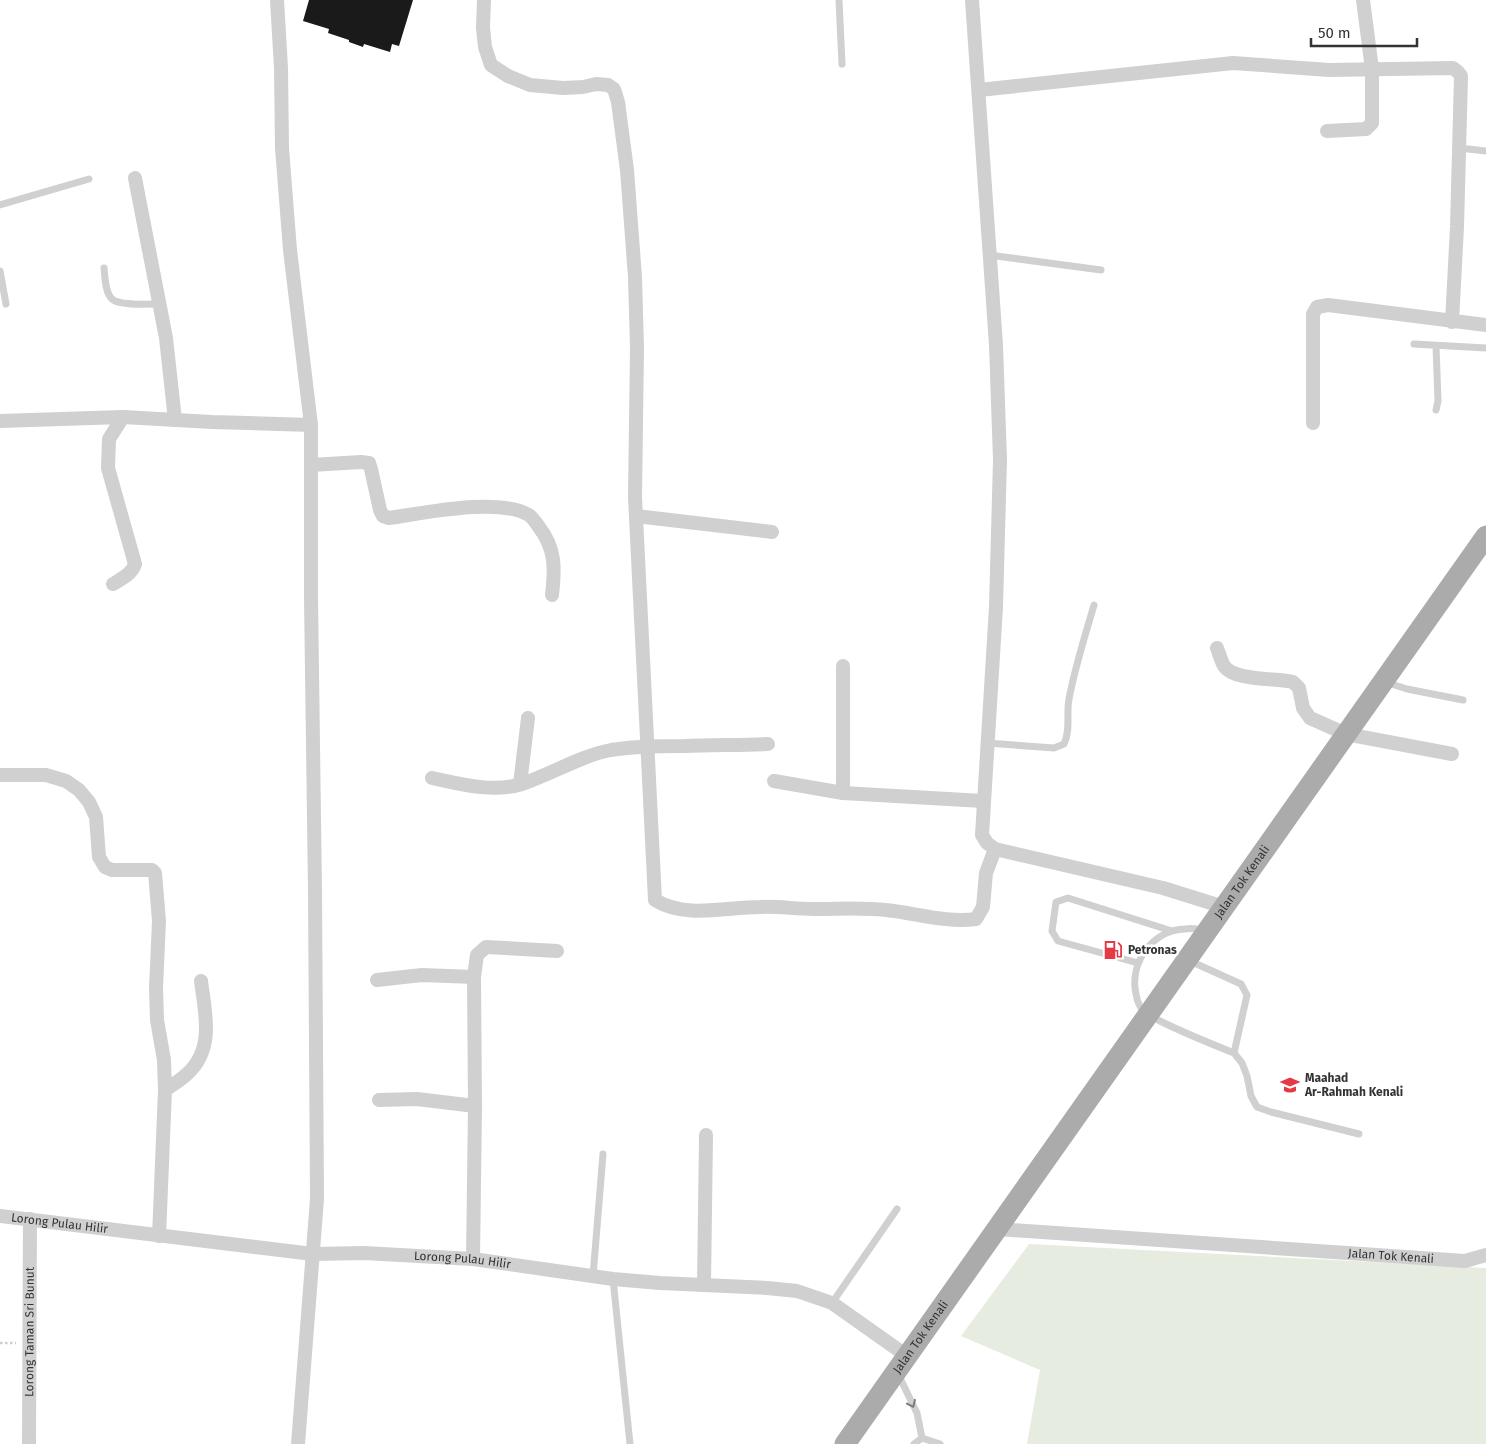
<svg xmlns="http://www.w3.org/2000/svg" width="1486" height="1444" font-family="'Fira Sans',sans-serif">
<style>
.green{fill:#e6ecdf}
.building{fill:#1a1a1a}
.lines{fill:none;stroke-linecap:round;stroke-linejoin:round}
.path{stroke:#cdcdcd;stroke-width:2.5;stroke-dasharray:2.5 2.5;stroke-linecap:butt}
.lane{stroke:#d0d0d0;stroke-width:7}
.street{stroke:#d0d0d0;stroke-width:14}
.primary{stroke:#ababab;stroke-width:21}
.oneway{stroke:#7a7a7a}
.labels{text-anchor:middle;stroke-width:5;stroke-linejoin:round;paint-order:stroke}
.street-label{font-size:12px;fill:#333;stroke:#fff}
.poi-label{font-size:12px;font-weight:bold;fill:#333;stroke:#fff;text-anchor:start}
</style>
<rect width="100%" height="100%" fill="#fff"/>
<!-- green -->
<path class="green" d="M 1029,1244 L 1486,1268 L 1486,1444 L 1027,1444 L 1040,1370 L 961,1336 Z"/>
<!-- building -->
<path class="building" d="M 309,0 L 413,0 L 399,46 L 392,44 L 390,52 L 364,44 L 363,47 L 349,42 L 349,40 L 328,33 L 329,29 L 303,21 Z"/>
<g class="lines">
<!-- path -->
<path class="path" d="M 0,1343 L 16,1343"/>
<!-- lane -->
<path class="lane" d="M 839,0 L 842,64
M 1459,148 L 1486,151
M 0,205 L 89,179
M 989,255 L 1101,270
M 104,268 C 105,276 105,293 112,299 C 119,306 150,304 160,304
M 0,271 L 6,304
M 1414,344 L 1486,348
M 1436,346 L 1438,401 L 1436,410
M 1385,682 L 1407,689 L 1463,700
M 987,743 L 1054,748 L 1064,744 C 1071,730 1066,714 1069,699 C 1075,667 1085,636 1094,605
M 1190,961 L 1241,984 L 1247,995 L 1234,1053 C 1209,1043 1184,1033 1160,1021 C 1154,1018 1148,1015 1144,1011 C 1139,1007 1137,1000 1136,994 C 1129,962 1153,930 1185,929 C 1192,928 1198,928 1203,932
M 1138,963 L 1058,941 L 1052,931 L 1056,902 L 1068,898 L 1172,931
M 1234,1053 L 1242,1063 L 1247,1076 L 1251,1096 L 1257,1107 L 1271,1112 L 1359,1134
M 593,1276 L 603,1154
M 613,1279 L 630,1444
M 832,1303 L 897,1209
M 898,1374 L 917,1413 L 922,1438
M 922,1438 L 940,1444
M 914,1444 L 922,1438"/>
<!-- street -->
<g class="street">
<path d="M 277,0 L 281,68 L 282,148 L 290,250 L 311,425 L 311,598 L 315,891 L 317,1199 L 298,1444"/>
<path d="M 484,0 L 483,28 L 485,47 L 491,65 L 508,76 L 530,85 L 563,88 L 583,87 L 596,84 L 608,85 L 614,89 L 618,102 L 627,170 L 635,277 L 637,348 L 635,497 L 655,900 C 686,919 726,907 760,907 C 777,906 795,909 813,909 C 837,909 862,907 886,910 C 916,913 946,923 976,919 L 983,907 L 986,873 L 995,849"/>
<path d="M 972,0 L 996,345 L 1000,460 L 996,607 L 982,835 L 987,843 L 995,849 L 1163,888 L 1224,907"/>
<path d="M 979,90 L 1233,63 L 1329,70 L 1453,68 L 1458,72 L 1461,76 L 1457,227 L 1452,322"/>
<path d="M 1327,131 L 1366,129 L 1372,123 L 1372,69 L 1363,0"/>
<path d="M 135,178 L 166,338 L 175,420"/>
<path d="M 0,421 L 123,417 L 212,422 L 311,425"/>
<path d="M 1313,423 L 1313,314 L 1317,307 L 1328,305 L 1486,325"/>
<path d="M 311,465 L 361,462 L 369,463 L 371,469 L 380,510 L 383,516 L 389,518 C 425,513 497,497 529,515 C 533,518 536,523 539,527 C 556,549 555,569 552,595"/>
<path d="M 636,516 L 772,532"/>
<path d="M 113,584 C 121,579 132,574 135,564 L 108,468 L 109,439 L 123,417"/>
<path d="M 1217,648 C 1219,653 1221,661 1224,666 C 1234,681 1276,678 1293,682 L 1299,688 L 1303,708 L 1310,718 L 1346,734 L 1452,754"/>
<path d="M 843,666 L 843,793"/>
<path d="M 0,775 L 46,775 L 66,781 L 79,790 L 89,802 L 96,817 L 99,857 L 105,867 L 112,870 L 152,870 L 155,873 L 159,921 L 156,988 L 157,1020 L 164,1060 L 165,1090"/>
<path d="M 432,778 C 460,784 493,793 522,784 C 552,774 580,756 611,750 C 635,746 660,746 684,746 C 712,745 740,745 768,744"/>
<path d="M 774,781 L 843,793 L 983,801"/>
<path d="M 520,784 L 528,718"/>
<path d="M 474,977 L 477,955 L 486,947 L 557,951"/>
<path d="M 377,980 L 422,975 L 474,977 L 475,1106 L 473,1259"/>
<path d="M 379,1100 L 417,1099 L 475,1106"/>
<path id="s1" d="M 0,1216 L 313,1254 L 364,1253 L 473,1259 L 613,1279 L 660,1283 L 767,1288 L 797,1291 L 832,1303 L 907,1356"/>
<path id="s2" d="M 997,1229 L 1465,1261 L 1486,1255"/>
<path d="M 159,1236 L 165,1090 C 172,1085 181,1080 187,1074 C 215,1049 205,1013 201,981"/>
<path d="M 704,1285 L 706,1135"/>
<path id="s3" d="M 29,1444 L 30,1219"/>
</g>
<!-- primary -->
<path class="primary" id="s4" d="M 845,1444 L 1486,536"/>
</g>
<!-- one-way arrows -->
<defs><path id="oneway-chevron" d="M-2-3.5L2.5 0L-2 3.5" fill="none" stroke-width="1.6" stroke-linecap="round" stroke-linejoin="round" transform="scale(1.25)"/></defs>
<use class="oneway" href="#oneway-chevron" transform="translate(912 1404) rotate(65)"/>
<!-- icons -->
<defs>
<g id="fuel-bare" transform="scale(1.5)"><path d="M-5.5-6h7V0h2V4h1.3V-2.5L3-4.5l.8-.8L6-3V5H2.5V1h-1V6h-7ZM-4.2-4.7v3.2H.2V-4.7Z" fill="#e63946" stroke="#fff" stroke-width="2.5" paint-order="stroke"/></g>
<g id="school-bare" transform="scale(1.5)"><path d="M0-5L7-2L0 1L-7-2ZM-4 1L0 2.5L4 1V4Q0 6-4 4Z" fill="#e63946" stroke="#fff" stroke-width="2.5" paint-order="stroke"/></g>
</defs>
<g fill-rule="evenodd">
<use href="#fuel-bare" x="1113" y="950"/>
<use href="#school-bare" x="1290" y="1085"/>
</g>
<g class="labels">
<!-- street labels -->
<g class="street-label">
<text dy="4" stroke="none"><textPath href="#s4" startOffset="688">Jalan Tok Kenali</textPath></text>
<text dy="4" stroke="none"><textPath href="#s1" startOffset="60">Lorong Pulau Hilir</textPath></text>
<text dy="4" stroke="none"><textPath href="#s2" startOffset="395">Jalan Tok Kenali</textPath></text>
<text dy="4" stroke="none"><textPath href="#s1" startOffset="465">Lorong Pulau Hilir</textPath></text>
<text dy="4" stroke="none"><textPath href="#s3" startOffset="112">Lorong Taman Sri Bunut</textPath></text>
<text dy="4" stroke="none"><textPath href="#s4" startOffset="131">Jalan Tok Kenali</textPath></text>
</g>
<!-- poi labels -->
<g class="poi-label">
<text x="1128" y="954">Petronas</text>
<text x="1305" y="1082">Maahad<tspan x="1305" dy="14">Ar-Rahmah Kenali</tspan></text>
</g>
</g>
<!-- scale -->
<path d="M1311 38v8h106v-8" fill="none" stroke="#333333" stroke-width="2.5"/>
<text x="1318" y="38" font-size="15" fill="#333333" stroke="#ffffff" stroke-width="4" paint-order="stroke">50 m</text>
</svg>
